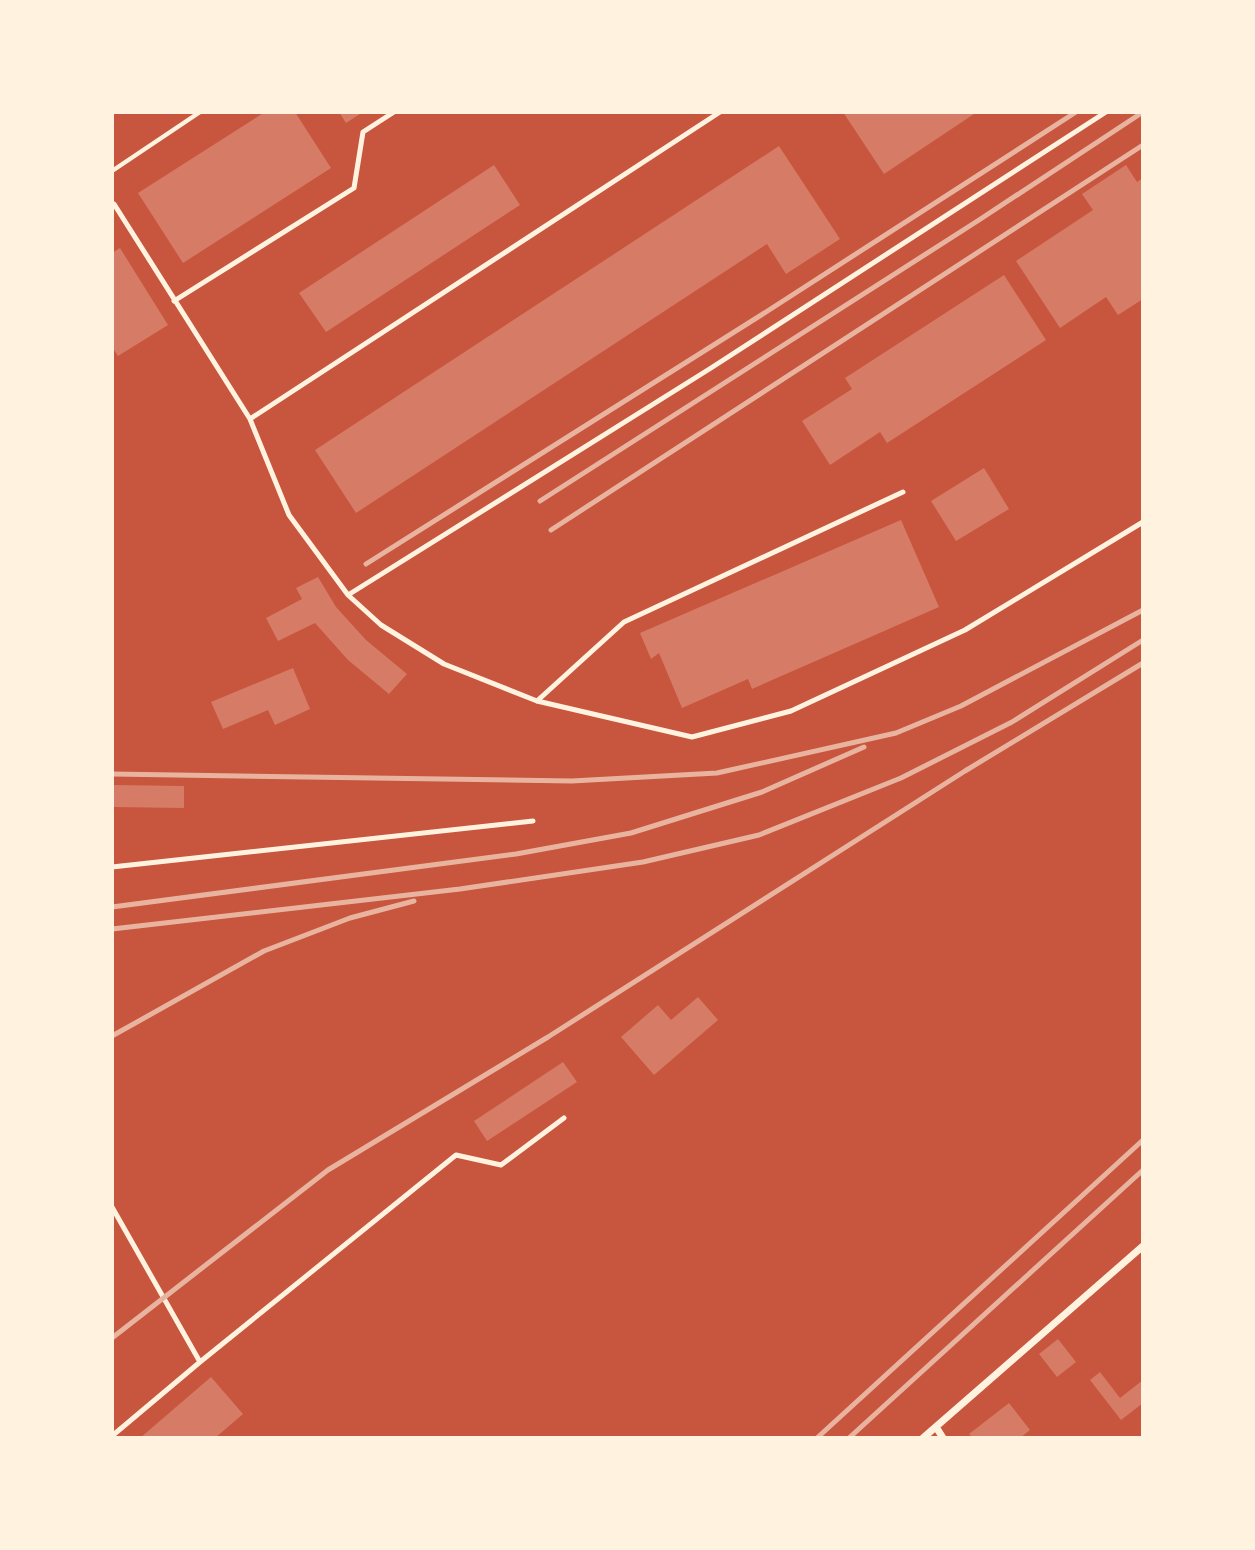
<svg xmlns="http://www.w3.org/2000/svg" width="1255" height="1550" font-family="'Source Sans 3',sans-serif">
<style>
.building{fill:#d67c66}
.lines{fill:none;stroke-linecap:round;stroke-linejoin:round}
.path{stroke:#fff3e0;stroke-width:4.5}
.service{stroke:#fff3e0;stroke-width:5}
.minor{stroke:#fff3e0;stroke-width:7}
.rail{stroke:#e9b49f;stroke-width:5}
</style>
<rect width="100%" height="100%" fill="#c8553d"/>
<!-- building -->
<path class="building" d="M 265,112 L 295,112 L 331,168 L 183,263 L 138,193 Z
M 339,112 L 363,112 L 346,123 Z
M 843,112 L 977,112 L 884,174 Z
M 779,146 L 840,239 L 786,274 L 767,244 L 356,513 L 315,450 Z
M 494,165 L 520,205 L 326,332 L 299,293 Z
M 1126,165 L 1137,182 L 1143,178 L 1143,299 L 1118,315 L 1106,297 L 1060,328 L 1016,261 L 1093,210 L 1082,194 Z
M 120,248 L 168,325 L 118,356 L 112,347 L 112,253 Z
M 1004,275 L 1046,340 L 887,443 L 880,432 L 830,465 L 802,421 L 852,389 L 845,378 Z
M 984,468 L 1009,509 L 956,541 L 931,501 Z
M 901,520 L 939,607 L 752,689 L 748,679 L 682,708 L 659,653 L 651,659 L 640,633 Z
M 318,577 L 336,607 L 366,640 L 407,674 L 389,694 L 348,660 L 315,623 L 278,641 L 266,618 L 302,599 L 296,588 Z
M 293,668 L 310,709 L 275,725 L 268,710 L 223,729 L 211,702 Z
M 112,785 L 184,786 L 184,808 L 112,807 Z
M 698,997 L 718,1020 L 654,1075 L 621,1037 L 658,1005 L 671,1020 Z
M 563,1062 L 577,1082 L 487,1141 L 474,1121 Z
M 1058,1339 L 1076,1362 L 1057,1377 L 1039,1354 Z
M 1100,1372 L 1120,1398 L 1143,1380 L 1143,1403 L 1121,1420 L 1090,1380 Z
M 211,1377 L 243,1414 L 215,1438 L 140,1438 Z
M 1009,1403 L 1030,1430 L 1020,1438 L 973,1438 L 969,1434 Z"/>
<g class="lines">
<!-- path -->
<path class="path" d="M 112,171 L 200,112"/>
<!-- service -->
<path class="service" d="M 112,205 L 114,204 L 250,419 L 289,515 L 348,595 L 381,625 L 444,664 L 537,701 L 692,737 L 791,711 L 965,630 L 1143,522
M 174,301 L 354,188 L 363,132 L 394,112
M 250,419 L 720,112
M 348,595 L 711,368 L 1106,112
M 537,701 L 624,622 L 903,492
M 112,867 L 533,821
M 112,1207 L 200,1362
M 112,1436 L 200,1362 L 456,1155 L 501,1165 L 564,1118"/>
<!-- minor -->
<path class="minor" d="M 936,1427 L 943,1438
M 923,1438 L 1143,1246"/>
<!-- rail -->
<path class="rail" d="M 540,501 L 979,220 L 1143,112
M 551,530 L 1143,145
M 366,564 L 766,312 L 1076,112
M 112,774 L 572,781 L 717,773 L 896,733 L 961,706 L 1143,610
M 112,907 L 516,854 L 631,833 L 762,792 L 864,747
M 112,929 L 460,889 L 643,862 L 759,835 L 901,778 L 1012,722 L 1143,640
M 112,1036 L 264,951 L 350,918 L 414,901
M 112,1338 L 328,1170 L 548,1037 L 965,771 L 1143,663
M 817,1438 L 1143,1140
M 849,1438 L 1143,1170"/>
</g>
<!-- border -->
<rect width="1255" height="1550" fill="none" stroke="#fff3e0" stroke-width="228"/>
</svg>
